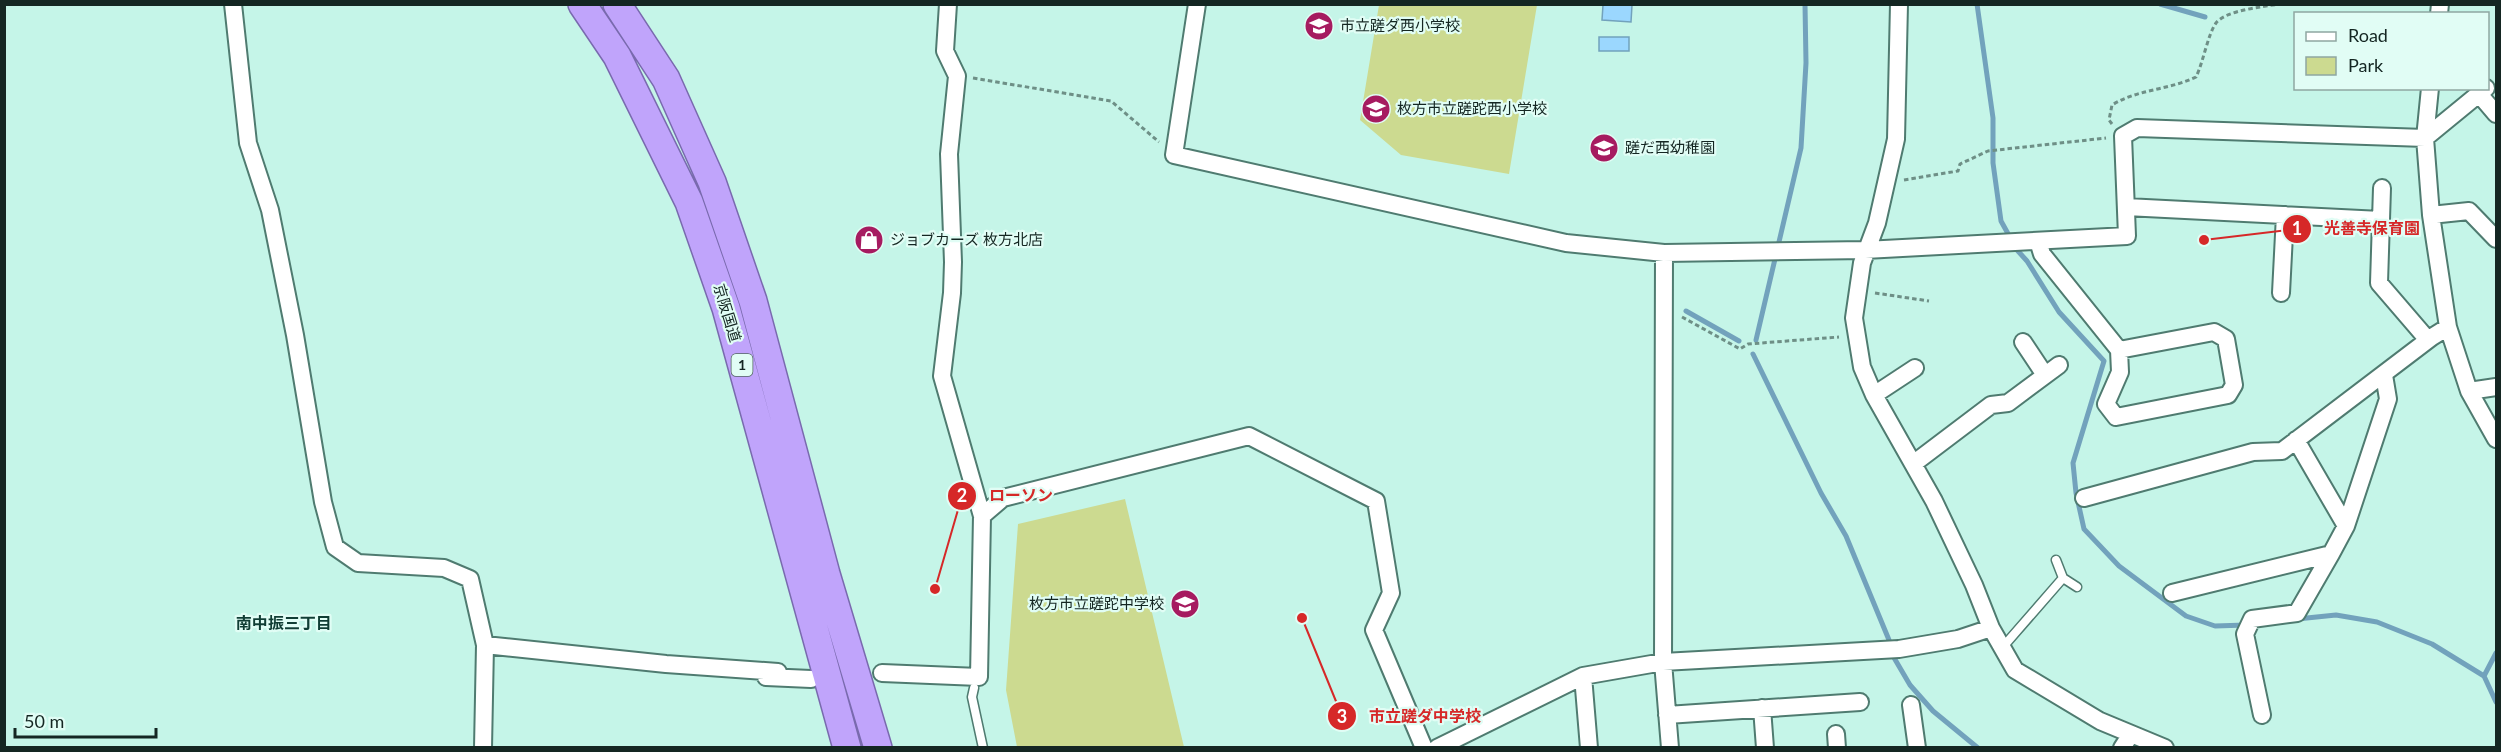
<svg xmlns="http://www.w3.org/2000/svg" width="2501" height="752" font-family="Lato,'Noto Sans JP',sans-serif">
<style>
.green{fill:#ccda90}
.water{fill:#9bd7fe;stroke:#72a2bc;stroke-width:1.5}
.lines{fill:none;stroke-linecap:round;stroke-linejoin:round}
.stream{stroke:#72a2bc;stroke-width:5}
.service-casing{stroke:#4f7b70;stroke-width:11}
.minor-casing{stroke:#4f7b70;stroke-width:20}
.trunk-casing{stroke:#796aae;stroke-width:30}
.path{stroke:#6e8f86;stroke-width:3;stroke-dasharray:4.5 3;stroke-linecap:butt}
.service{stroke:#fff;stroke-width:8}
.minor{stroke:#fff;stroke-width:16}
.trunk{stroke:#c0a4fb;stroke-width:27}
.labels{text-anchor:middle;stroke-width:4.5;stroke-linejoin:round;paint-order:stroke}
.shield{fill:#e1fdf5;stroke:#526661;stroke-width:1.5}
.shield-label{font-size:14px;font-weight:bold;fill:#142622}
.poi-label{font-size:15px;fill:#142622;stroke:#e1fdf5;text-anchor:start}
.street-label{font-size:15px;fill:#142622;stroke:#e1fdf5}
.neighbourhood-label{font-size:16px;font-weight:bold;fill:#103d34;stroke:#e1fdf5}
.leader{fill:none;stroke:#d62828;stroke-width:2}
.callout-dot{fill:#d62828;stroke:#e1fdf5;stroke-width:2}
.mark-label{font-size:18px;text-anchor:middle;font-weight:bold;fill:#fff}
.callout-label{font-size:16px;text-anchor:middle;font-weight:bold;fill:#d62828;stroke:#e1fdf5;stroke-width:4.5;stroke-linejoin:round;paint-order:stroke}
</style>
<rect width="100%" height="100%" fill="#c5f5e8"/>
<!-- green -->
<path class="green" d="M 1379,5 L 1537,5 L 1509,174 L 1401,155 L 1360,120 Z
M 1125,499 L 1184,747 L 1017,747 L 1006,690 L 1018,524 Z"/>
<!-- water -->
<path class="water" d="M 1603,5 L 1632,5 L 1631,22 L 1602,20 Z
M 1599,37 L 1629,37 L 1629,51 L 1599,51 Z"/>
<g class="lines">
<!-- stream -->
<path class="stream" d="M 1977,4 L 1993,118 L 1993,163 L 2001,221 L 2017,250 L 2027,261 L 2059,312 L 2104,361 L 2073,463 L 2076,493 L 2084,529 L 2119,566 L 2186,616 L 2215,626 L 2246,625
M 2160,4 L 2205,17
M 1686,311 L 1739,341
M 1756,340 L 1801,148 L 1806,63 L 1805,4
M 1753,354 L 1821,493 L 1846,536 L 1889,640
M 2297,619 L 2336,615 L 2377,622 L 2432,644 L 2484,676 L 2496,702
M 1893,656 L 1910,685 L 1933,711 L 1978,748
M 2484,676 L 2496,653"/>
<!-- service casing -->
<g class="service-casing">
<path id="service" d="M 2056,560 L 2063,578 L 2077,587
M 2002,648 L 2063,578
M 974,688 L 972,697 L 983,748"/>
</g>
<!-- minor casing -->
<g class="minor-casing">
<path id="minor" d="M 233,4 L 248,143 L 270,210 L 295,335 L 323,502 L 335,547 L 358,563 L 444,568 L 470,579 L 485,645 L 483,748
M 948,4 L 945,51 L 957,76 L 949,154 L 953,262 L 952,293 L 942,376 L 982,516
M 1197,4 L 1174,155 L 1566,243 L 1664,253 L 1865,250 L 2127,236 L 2123,136 L 2137,128 L 2425,138 L 2486,88
M 1899,4 L 1896,139 L 1877,223 L 1862,263 L 1854,318 L 1862,367 L 1874,395 L 1934,501 L 1974,585 L 1991,628 L 2015,670 L 2100,721 L 2165,748
M 2439,14 L 2440,4
M 2430,88 L 2425,138 L 2431,215 L 2448,327 L 2469,391 L 2496,439
M 2479,94 L 2496,114
M 2382,188 L 2379,283 L 2428,340
M 2126,207 L 2381,220
M 2431,215 L 2469,211 L 2496,239
M 2038,241 L 2042,254 L 2119,350 L 2214,332 L 2226,339 L 2234,385 L 2228,395 L 2116,417 L 2106,404 L 2120,372 L 2119,350
M 1664,253 L 1663,662 L 1670,748
M 2281,293 L 2285,215
M 2023,342 L 2045,375
M 2469,391 L 2496,387
M 1874,395 L 1915,368
M 2296,440 L 2346,526
M 1913,464 L 1991,405 L 2008,403 L 2059,365
M 2084,498 L 2253,452 L 2282,451 L 2432,337 L 2448,327
M 2172,593 L 2331,554 L 2346,526 L 2388,399 L 2384,375
M 485,645 L 666,664 L 778,672
M 882,673 L 979,677 L 982,516 L 1003,498 L 1249,436 L 1376,501 L 1391,593 L 1374,630 L 1424,748
M 1583,676 L 1589,748
M 766,677 L 811,679
M 1911,705 L 1917,748
M 1762,708 L 1765,748
M 1667,715 L 1860,702
M 2262,715 L 2245,634 L 2252,619 L 2297,613 L 2331,554
M 1836,734 L 1837,748
M 1437,748 L 1583,676 L 1663,662 L 1899,649 L 1958,639 L 1991,628
M 2122,748 L 2131,734"/>
</g>
<!-- trunk casing -->
<g class="trunk-casing">
<path id="trunk" d="M 582,4 L 617,56 L 689,202 L 726,308 L 847,748
M 617,4 L 666,79 L 712,182 L 753,301 L 826,574 L 878,748"/>
</g>
<!-- path -->
<path class="path" d="M 973,78 L 1111,101 L 1159,142
M 2112,124 L 2109,120 L 2112,105 C 2138,89 2169,90 2196,77 C 2203,63 2208,34 2216,23 C 2226,10 2263,7 2279,4
M 1904,180 L 1958,171 L 1960,164 L 1988,151 L 2106,138
M 1875,293 L 1929,301
M 1682,317 L 1740,349 L 1748,344 L 1839,337"/>
<!-- service -->
<use href="#service" class="service"/>
<!-- minor -->
<use href="#minor" class="minor"/>
<!-- trunk -->
<use href="#trunk" class="trunk"/>
</g>
<!-- icons -->
<defs>
<g id="school-disc" transform="scale(1.5)"><circle r="9.5" fill="#a61b60" stroke="#e1fdf5"/><path d="M0-5L7-2L0 1L-7-2ZM-4 1L0 2.5L4 1V4Q0 6-4 4Z" fill="#fff"/></g>
<g id="shop-disc" transform="scale(1.5)"><circle r="9.5" fill="#a61b60" stroke="#e1fdf5"/><path d="M-5-2.5h2.3a2.7 3.5 0 0 1 5.4 0H5L5.5 6h-11ZM-1.5-2.5h3a1.5 2.3 0 0 0-3 0Z" fill="#fff"/></g>
</defs>
<g fill-rule="evenodd">
<use href="#school-disc" x="1319" y="26"/>
<use href="#school-disc" x="1376" y="109"/>
<use href="#school-disc" x="1604" y="148"/>
<use href="#shop-disc" x="869" y="240"/>
<use href="#school-disc" x="1185" y="604"/>
</g>
<g class="labels">
<!-- shield labels -->
<rect class="shield" x="731.5" y="354" width="21" height="22" rx="4.5"/>
<g class="shield-label">
<text x="742" y="370">1</text>
</g>
<!-- poi labels -->
<g class="poi-label">
<text x="1340" y="31">市立蹉ダ西小学校</text>
<text x="1397" y="114">枚方市立蹉跎西小学校</text>
<text x="1625" y="153">蹉だ西幼稚園</text>
<text x="890" y="245">ジョブカーズ 枚方北店</text>
<text x="1164" y="609" text-anchor="end">枚方市立蹉跎中学校</text>
</g>
<!-- street labels -->
<g class="street-label">
<text transform="translate(727 313) rotate(73)" y="5">京阪国道</text>
</g>
<!-- neighbourhood labels -->
<g class="neighbourhood-label">
<text x="284" y="629">南中振三丁目</text>
</g>
</g>
<!-- callouts -->
<path class="leader" d="M2204 240L2297 229M935 589L962 496M1302 618L1342 716"/>
<g class="callout-dot">
<circle cx="2204" cy="240" r="6"/>
<circle cx="935" cy="589" r="6"/>
<circle cx="1302" cy="618" r="6"/>
<circle cx="2297" cy="229" r="15"/>
<circle cx="962" cy="496" r="15"/>
<circle cx="1342" cy="716" r="15"/>
</g>
<g class="mark-label">
<text x="2297" y="235">1</text>
<text x="962" y="502">2</text>
<text x="1342" y="723">3</text>
</g>
<g class="callout-label">
<text x="2372" y="234">光善寺保育園</text>
<text x="1021" y="501">ローソン</text>
<text x="1425" y="722">市立蹉ダ中学校</text>
</g>
<!-- border -->
<rect width="2501" height="752" fill="none" stroke="#142622" stroke-width="12"/>
<!-- legend -->
<rect x="2294" y="12" width="195" height="78" fill="#e1fdf5" stroke="#8fa7a1" stroke-width="1.5"/>
<rect x="2306" y="32" width="30" height="9" fill="#ffffff" stroke="#8fa7a1" stroke-width="1.5"/>
<text x="2348" y="42" font-size="18" fill="#142622">Road</text>
<rect x="2306" y="57" width="30" height="18" fill="#ccda90" stroke="#8fa7a1" stroke-width="1.5"/>
<text x="2348" y="72" font-size="18" fill="#142622">Park</text>
<!-- scale -->
<path d="M15 728v9h141v-9" fill="none" stroke="#142622" stroke-width="3"/>
<text x="24" y="728" font-size="18" fill="#142622" stroke="#e1fdf5" stroke-width="4.5" paint-order="stroke">50 m</text>
</svg>
